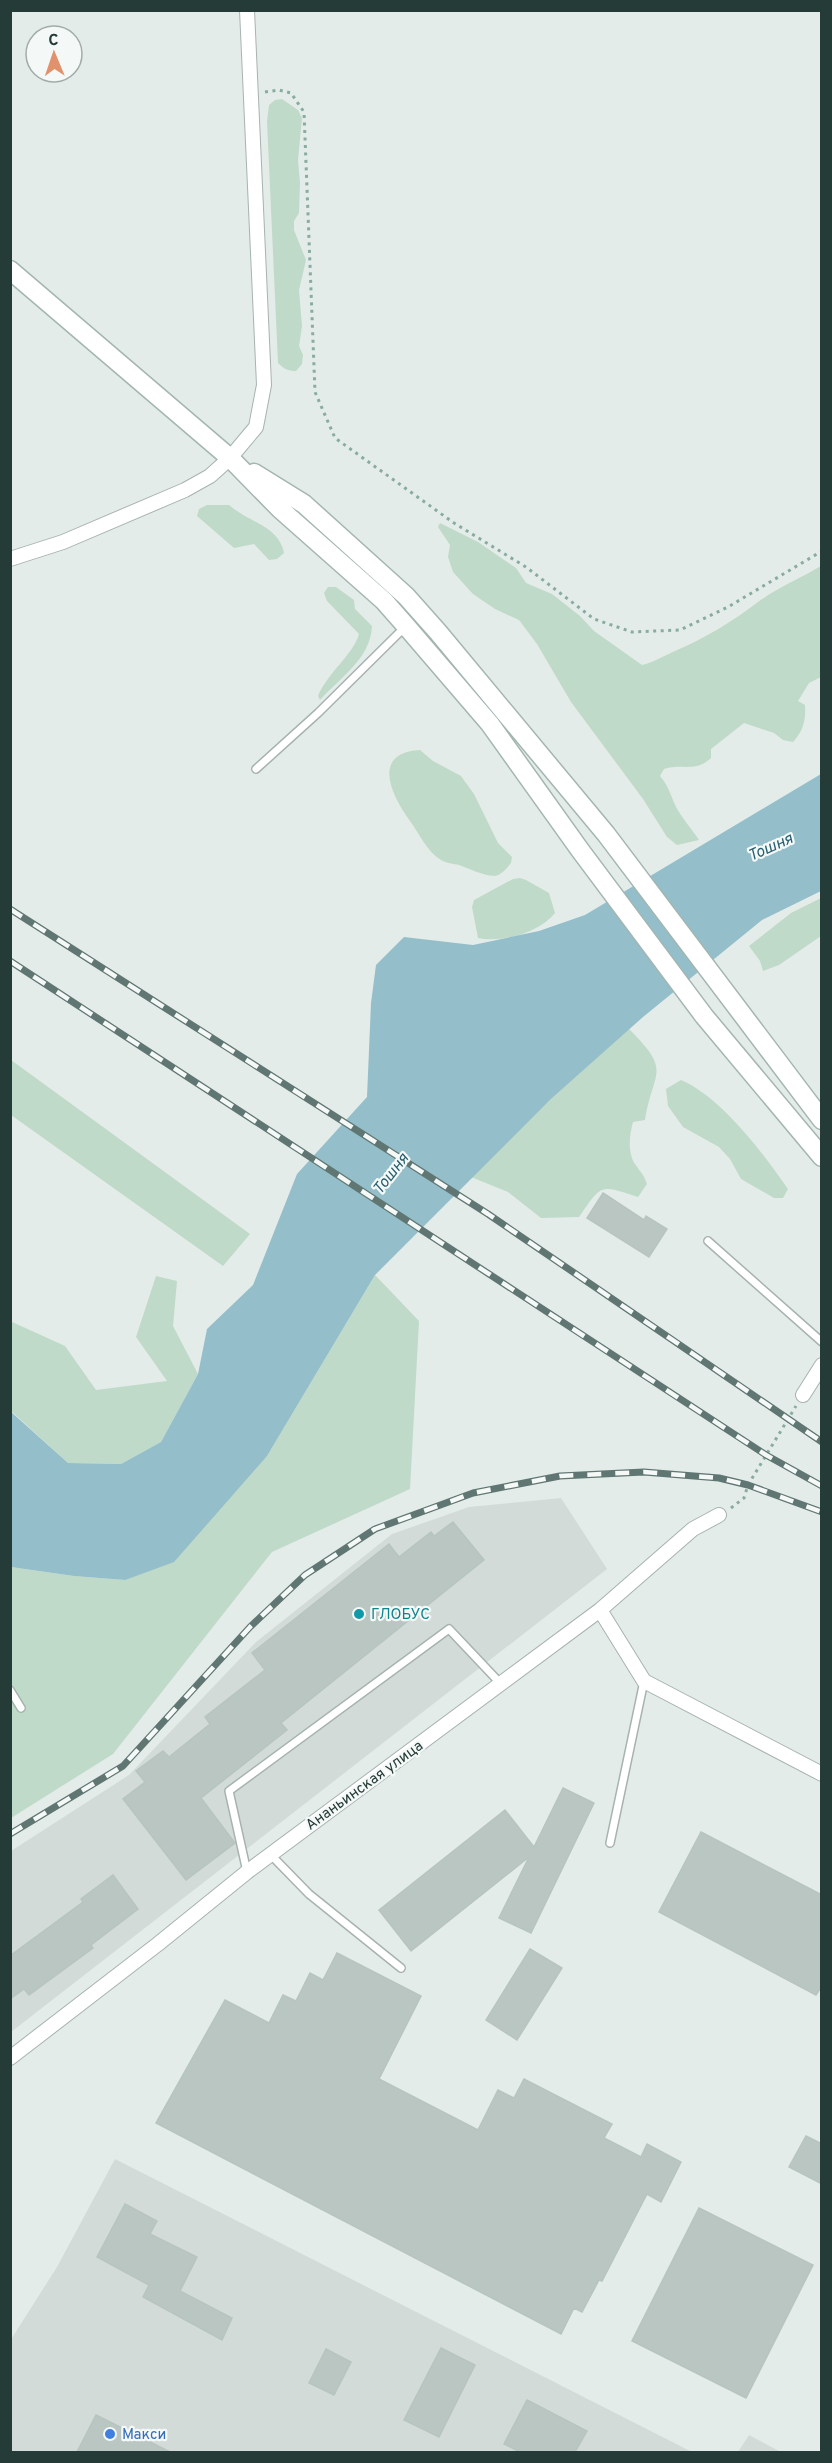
<svg xmlns="http://www.w3.org/2000/svg" width="832" height="2463" font-family="Overpass,sans-serif">
<style>
.built{fill:#d2dbd8}
.green{fill:#bfdac8}
.water{fill:#93beca}
.building{fill:#b9c6c2;stroke:#b7c4c0;stroke-width:1.5}
.lines{fill:none;stroke-linecap:round;stroke-linejoin:round}
.service-casing{stroke:#a7b3b0;stroke-width:10}
.minor-casing{stroke:#a7b3b0;stroke-width:16}
.secondary-casing{stroke:#a3b6b1;stroke-width:21}
.path{stroke:#88aba2;stroke-width:3;stroke-dasharray:3 4.5;stroke-linecap:butt}
.service{stroke:#fff;stroke-width:7}
.minor{stroke:#fff;stroke-width:14}
.secondary{stroke:#fff;stroke-width:18}
.rail-casing{stroke:#607672;stroke-width:7}
.rail{stroke:#f4f8f6;stroke-width:4.5;stroke-dasharray:14;stroke-linecap:butt}
.culture-dot{fill:#0f9aa8;stroke:#f4f8f6;stroke-width:2}
.shop-dot{fill:#3f7fe0;stroke:#f4f8f6;stroke-width:2}
.labels{text-anchor:middle;stroke-width:4.5;stroke-linejoin:round;paint-order:stroke}
.culture-label{font-size:15px;fill:#0d838f;stroke:#f4f8f6;text-anchor:start}
.street-label{font-size:15px;fill:#253b37;stroke:#f4f8f6}
.shop-label{font-size:15px;fill:#366cbe;stroke:#f4f8f6;text-anchor:start}
.water-label{font-size:16px;font-style:italic;fill:#275f70;stroke:#f4f8f6}
</style>
<rect width="100%" height="100%" fill="#e4ece9"/>
<!-- built -->
<path class="built" d="M 561,1498 L 607,1569 L 11,2032 L 11,1851 L 129,1775 L 256,1642 L 392,1534 L 469,1507 Z
M 115,2159 L 692,2452 L 11,2452 L 10,2341 L 57,2267 Z
M 749,2435 L 781,2452 L 738,2452 Z"/>
<!-- green -->
<path class="green" d="M 282,99 L 298,110 L 302,118 L 298,160 L 300,183 L 299,213 L 294,221 L 294,230 L 306,260 L 299,290 L 302,326 L 299,346 L 303,355 L 302,364 L 296,371 C 288,371 284,369 278,363 L 267,121 L 269,105 L 275,100 Z
M 207,505 L 229,505 C 248,522 279,526 284,553 L 277,559 L 269,560 L 254,544 L 234,548 L 197,516 L 199,509 Z
M 440,523 L 478,542 L 516,568 L 526,583 L 552,594 L 580,616 L 594,631 L 642,665 C 655,662 663,656 675,651 C 705,638 732,622 758,602 C 777,588 801,578 821,566 L 821,677 L 809,683 L 798,701 L 805,705 C 806,721 803,731 793,742 L 783,740 L 774,733 L 744,723 L 711,749 L 711,758 C 695,773 683,763 664,769 L 660,776 C 668,785 671,796 676,807 C 680,815 693,831 699,840 L 677,845 L 667,837 L 643,799 L 571,702 L 537,644 L 519,620 L 495,609 L 473,594 L 453,572 L 448,557 L 450,545 L 438,527 Z
M 328,587 L 336,587 L 354,600 L 355,609 L 372,626 C 371,658 340,678 320,700 L 318,696 C 328,672 353,655 359,634 L 327,601 L 324,593 Z
M 420,750 L 433,761 L 461,776 L 474,794 L 498,843 L 512,857 L 511,863 C 508,867 503,873 498,875 C 490,879 468,868 459,865 C 454,864 446,863 441,860 C 427,852 419,833 410,821 C 392,796 370,753 420,750 Z
M 520,878 L 526,880 L 549,893 L 555,913 C 539,933 502,943 478,938 L 472,907 L 474,900 L 513,879 Z
M 821,898 L 821,936 L 779,965 L 763,971 L 760,961 L 749,946 L 791,913 Z
M 629,1029 C 673,1073 653,1069 645,1120 L 633,1122 C 630,1133 628,1147 632,1158 C 634,1166 643,1171 647,1184 L 638,1197 C 599,1184 602,1184 579,1217 L 541,1218 L 508,1192 L 471,1177 L 551,1099 Z
M 11,1060 L 250,1234 L 223,1266 L 11,1115 Z
M 681,1080 C 720,1096 764,1154 788,1189 L 783,1198 L 774,1198 L 741,1179 L 730,1159 L 719,1147 L 683,1127 L 668,1106 L 666,1089 Z
M 375,1275 L 419,1321 L 410,1489 L 272,1552 L 113,1754 L 11,1818 L 11,1567 L 74,1576 L 125,1580 L 267,1456 Z
M 156,1276 L 177,1281 L 173,1326 L 198,1374 L 161,1442 L 121,1464 L 68,1463 L 11,1411 L 10,1321 L 65,1346 L 96,1390 L 167,1381 L 136,1337 Z"/>
<!-- water -->
<path class="water" d="M 821,774 L 821,891 L 762,920 L 643,1017 L 551,1099 L 375,1275 L 267,1456 L 174,1562 L 125,1580 L 74,1576 L 11,1567 L 10,1411 L 68,1463 L 121,1464 L 161,1442 L 198,1374 L 207,1329 L 253,1285 L 297,1174 L 367,1097 L 371,1003 L 376,965 L 404,937 L 473,945 L 539,931 L 585,915 Z"/>
<!-- building -->
<path class="building" d="M 603,1193 L 644,1220 L 646,1216 L 667,1229 L 649,1257 L 587,1218 Z
M 453,1522 L 484,1560 L 281,1723 L 287,1730 L 201,1798 L 235,1843 L 186,1880 L 123,1799 L 145,1782 L 136,1771 L 163,1751 L 169,1757 L 210,1724 L 205,1717 L 265,1670 L 252,1653 L 389,1544 L 399,1557 L 431,1532 L 434,1536 Z
M 563,1788 L 594,1803 L 531,1933 L 499,1918 L 529,1857 L 411,1951 L 379,1910 L 505,1810 L 534,1847 Z
M 701,1832 L 822,1895 L 822,1986 L 816,1995 L 659,1912 Z
M 113,1875 L 138,1909 L 91,1945 L 93,1948 L 29,1995 L 24,1989 L 10,1999 L 10,1956 L 83,1902 L 81,1899 Z
M 530,1949 L 562,1968 L 517,2040 L 486,2020 Z
M 337,1953 L 421,1996 L 379,2079 L 478,2130 L 498,2090 L 514,2098 L 524,2079 L 612,2124 L 604,2138 L 641,2157 L 647,2144 L 681,2162 L 661,2202 L 647,2194 L 602,2281 L 599,2280 L 582,2312 L 574,2308 L 561,2334 L 156,2123 L 225,2000 L 269,2023 L 283,1995 L 296,2001 L 310,1973 L 323,1980 Z
M 806,2136 L 822,2144 L 822,2184 L 789,2167 Z
M 125,2204 L 157,2221 L 150,2234 L 197,2257 L 180,2291 L 232,2318 L 222,2340 L 143,2297 L 149,2285 L 97,2257 Z
M 699,2208 L 813,2265 L 746,2398 L 632,2341 Z
M 441,2348 L 475,2365 L 439,2437 L 404,2420 Z
M 326,2349 L 351,2362 L 334,2395 L 309,2383 Z
M 527,2400 L 587,2431 L 575,2452 L 520,2452 L 504,2444 Z
M 96,2415 L 170,2452 L 77,2452 Z"/>
<g class="lines">
<!-- service casing -->
<g class="service-casing">
<path id="service" d="M 256,769 L 318,713 L 406,626
M 708,1241 L 822,1342
M 10,1690 L 21,1708
M 610,1843 L 644,1681
M 270,1854 L 309,1894 L 401,1968
M 247,1872 L 229,1791 L 449,1629 L 501,1684"/>
</g>
<!-- minor casing -->
<g class="minor-casing">
<path id="minor" d="M 10,559 L 63,542 L 185,490 L 210,476 L 230,458 L 256,427 L 264,385 L 247,10
M 803,1395 L 822,1365
M 600,1610 L 644,1681 L 822,1774
M 10,2058 L 158,1944 L 247,1872 L 600,1610 L 693,1529 L 719,1515"/>
</g>
<!-- secondary casing -->
<g class="secondary-casing">
<path id="secondary" d="M 10,270 L 230,458 L 280,509 L 384,601 L 406,626 L 490,724 L 580,850 L 704,1016 L 822,1157
M 254,473 L 304,504 L 406,596 L 438,632 L 606,834 L 822,1120"/>
</g>
<!-- path -->
<path class="path" d="M 265,92 L 279,90 L 291,93 L 304,112 L 315,392 L 335,438 L 454,523 L 526,567 L 594,619 L 632,632 L 680,630 L 728,607 L 822,551
M 731,1508 L 744,1498 L 748,1485 L 796,1406"/>
<!-- service -->
<use href="#service" class="service"/>
<!-- minor -->
<use href="#minor" class="minor"/>
<!-- secondary -->
<use href="#secondary" class="secondary"/>
<!-- rail casing -->
<g class="rail-casing">
<path id="rail" d="M 10,909 L 488,1214 L 822,1442
M 10,961 L 766,1455 L 822,1486
M 10,1834 L 123,1766 L 250,1627 L 305,1575 L 375,1529 L 473,1493 L 560,1476 L 644,1472 L 719,1478 L 748,1485 L 822,1512"/>
</g>
<!-- rail -->
<use href="#rail" class="rail"/>
</g>
<!-- markers -->
<circle class="culture-dot" cx="359" cy="1614" r="6"/>
<circle class="shop-dot" cx="110" cy="2434" r="6"/>
<g class="labels">
<!-- culture labels -->
<g class="culture-label">
<text x="371" y="1619">ГЛОБУС</text>
</g>
<!-- street labels -->
<g class="street-label">
<text transform="translate(364 1785) rotate(-36)" y="5">Ананьинская улица</text>
</g>
<!-- shop labels -->
<g class="shop-label">
<text x="122" y="2439">Макси</text>
</g>
<!-- water labels -->
<g class="water-label">
<text transform="translate(770 846) rotate(-24)" y="6">Тошня</text>
<text transform="translate(390 1173) rotate(-52)" y="6">Тошня</text>
</g>
</g>
<!-- border -->
<rect width="832" height="2463" fill="none" stroke="#253b37" stroke-width="24"/>
<!-- north arrow -->
<g transform="translate(54 54) rotate(358)"><circle r="28" fill="#f4f8f6" stroke="#a1acaa" stroke-width="1.5"/>
<path d="M0-4.5L10 22L0 15L-10 22Z" fill="#e1916c"/>
<text y="-9" font-size="16" font-weight="bold" text-anchor="middle" fill="#253b37">С</text>
</g>
</svg>
